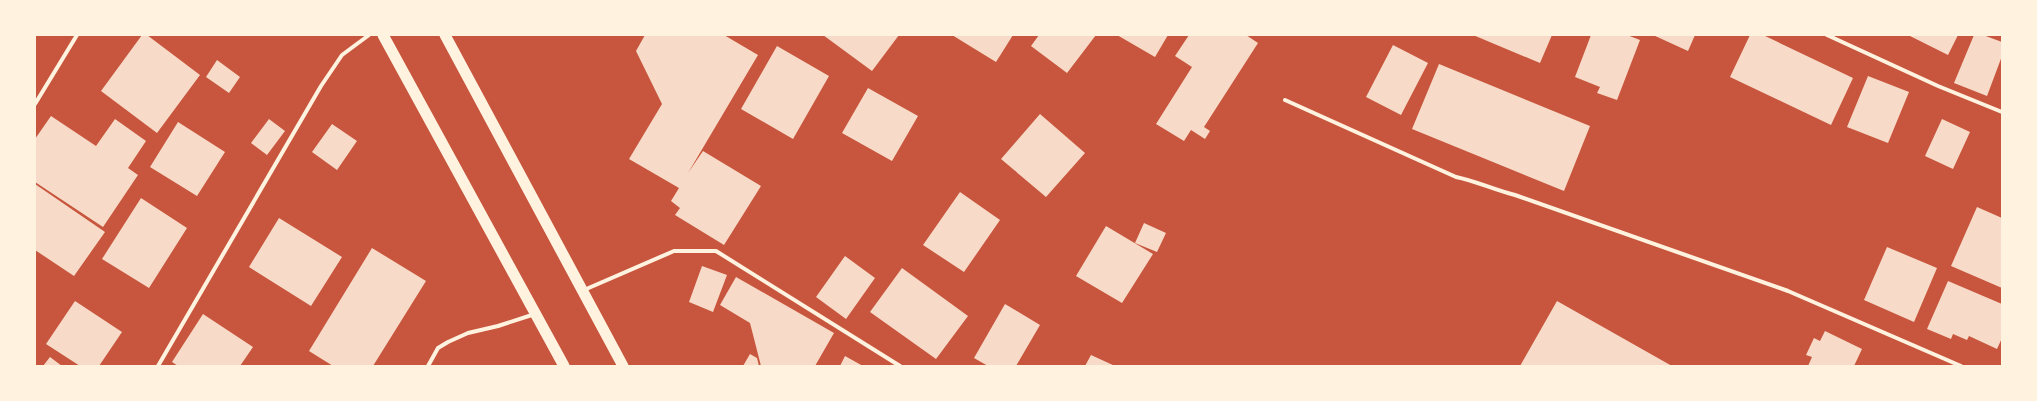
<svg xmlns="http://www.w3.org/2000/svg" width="2037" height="401" font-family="'Exo 2',sans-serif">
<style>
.building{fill:#f7dbc8}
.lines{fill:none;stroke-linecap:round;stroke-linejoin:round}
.minor{stroke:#fff3e0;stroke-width:4}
.trunk{stroke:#fff3e0;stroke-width:11}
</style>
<rect width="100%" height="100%" fill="#c8553d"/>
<!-- building -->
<path class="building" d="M 142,35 L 147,35 L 200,75 L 157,133 L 101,91 Z
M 645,35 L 724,35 L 758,55 L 688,173 L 703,151 L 761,186 L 724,245 L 675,215 L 680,208 L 671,201 L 679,188 L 629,159 L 662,104 L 636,51 Z
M 823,35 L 899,35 L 872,71 Z
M 952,35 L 1013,35 L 996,62 Z
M 1039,35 L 1096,35 L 1067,73 L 1031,46 Z
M 1117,35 L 1168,35 L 1155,57 Z
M 1189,35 L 1246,35 L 1258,43 L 1204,127 L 1210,131 L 1205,139 L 1191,130 L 1184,141 L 1156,124 L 1192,67 L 1175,56 Z
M 1473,35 L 1552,35 L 1540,63 Z
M 1591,35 L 1627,35 L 1640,40 L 1617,100 L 1597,93 L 1600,87 L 1575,77 Z
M 1653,35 L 1695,35 L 1688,51 Z
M 1750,35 L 1763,35 L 1853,78 L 1831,125 L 1730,77 Z
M 1908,35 L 1958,35 L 1948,55 Z
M 1974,35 L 1983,35 L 2002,42 L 2002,56 L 1987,96 L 1954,83 Z
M 1393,45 L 1428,63 L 1401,115 L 1366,97 Z
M 777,46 L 829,76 L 793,139 L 741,109 Z
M 217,60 L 240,77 L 229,93 L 206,77 Z
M 1439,64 L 1590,126 L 1564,191 L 1412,129 Z
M 1868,76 L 1909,92 L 1888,143 L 1847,127 Z
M 868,88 L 918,116 L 892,161 L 842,133 Z
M 1040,114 L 1085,153 L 1046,197 L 1001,159 Z
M 51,116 L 96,146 L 115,119 L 146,141 L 128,168 L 138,175 L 103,227 L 35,182 L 35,139 Z
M 269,119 L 285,131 L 267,155 L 251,143 Z
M 1942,119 L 1970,132 L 1953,169 L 1925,156 Z
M 178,122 L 225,152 L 197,196 L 150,167 Z
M 332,124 L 357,141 L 337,170 L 312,152 Z
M 35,184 L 105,232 L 74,276 L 35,250 Z
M 960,192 L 1000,220 L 964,272 L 923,245 Z
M 141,198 L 187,228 L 149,288 L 102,259 Z
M 1977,207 L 2002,218 L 2002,288 L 1951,266 Z
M 279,218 L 342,257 L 311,306 L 249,267 Z
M 1144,223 L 1166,233 L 1157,252 L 1135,243 Z
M 1106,226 L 1153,254 L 1122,303 L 1076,276 Z
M 1887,247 L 1937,268 L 1914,322 L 1864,300 Z
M 372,248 L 426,281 L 373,366 L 333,366 L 309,351 Z
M 845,256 L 875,278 L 846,319 L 816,297 Z
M 702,266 L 727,275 L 713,312 L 689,302 Z
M 902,268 L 968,316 L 936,359 L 870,312 Z
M 736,277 L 834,333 L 815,366 L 761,366 L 750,323 L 720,305 Z
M 1948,281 L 2002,304 L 2002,338 L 1997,349 L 1969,336 L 1967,340 L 1953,334 L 1951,339 L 1927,329 Z
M 75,301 L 122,332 L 99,366 L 80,366 L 46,344 Z
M 1557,301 L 1672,366 L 1520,366 Z
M 1005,304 L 1040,325 L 1016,366 L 988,366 L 974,358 Z
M 203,314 L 253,347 L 240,366 L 178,366 L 172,362 Z
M 1825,331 L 1862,349 L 1854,366 L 1808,366 L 1812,357 L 1806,355 L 1814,338 L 1820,341 Z
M 750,354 L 757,358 L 759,366 L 743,366 Z
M 1091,355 L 1115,366 L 1085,366 Z
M 845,356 L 863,366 L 840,366 Z
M 50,357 L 62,366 L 43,366 Z"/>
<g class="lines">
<!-- minor -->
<path class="minor" d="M 1827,35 L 1938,86 L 2002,112
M 1285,100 L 1456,177 C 1476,181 1494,190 1515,195 L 1788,291 L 1961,366
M 35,104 L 77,35
M 584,290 L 674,251 L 716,251 L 900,366
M 158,366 L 321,86 L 342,55 L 369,35
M 428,366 L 438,348 L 448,342 L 468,333 L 498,326 L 535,314"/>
<!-- trunk -->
<path class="trunk" d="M 383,35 L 564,366
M 445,35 L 623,366"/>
</g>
<!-- border -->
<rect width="2037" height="401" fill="none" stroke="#fff3e0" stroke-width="72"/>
</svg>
